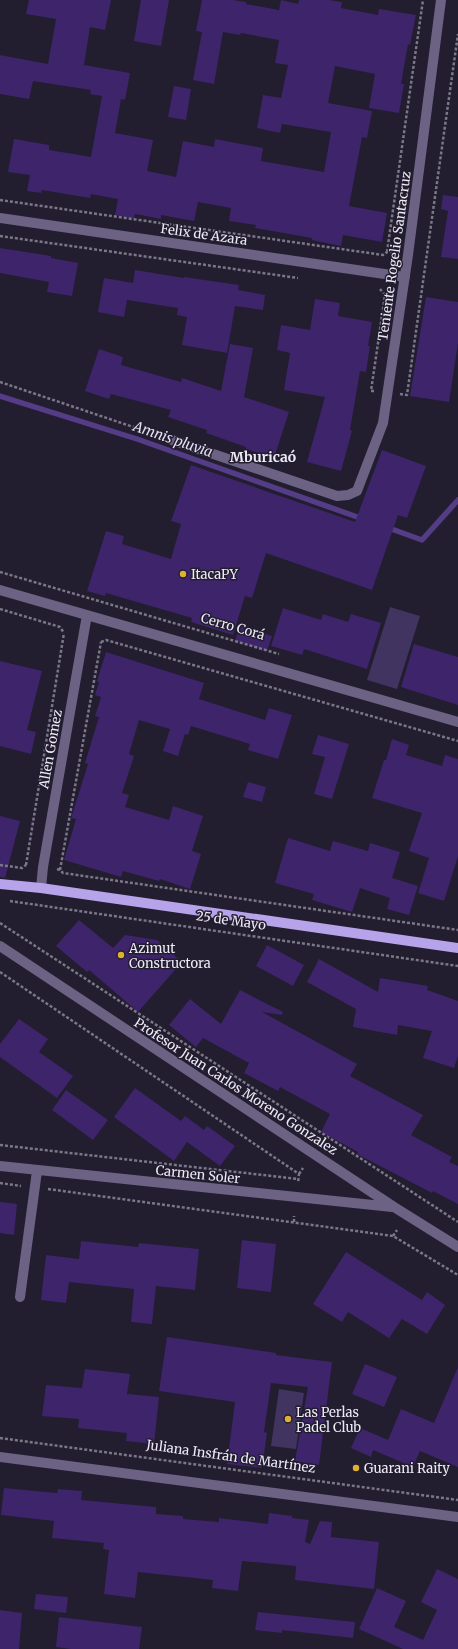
<svg xmlns="http://www.w3.org/2000/svg" width="458" height="1649" font-family="Merriweather,serif">
<style>
.green{fill:#413460}
.lines{fill:none;stroke-linecap:round;stroke-linejoin:round}
.stream{stroke:#553c86;stroke-width:5.5}
.building{fill:#3e246b}
.path{stroke:#7b7787;stroke-width:2.5;stroke-dasharray:3 2;stroke-linecap:butt}
.minor{stroke:#6b6284;stroke-width:10}
.major{stroke:#b6a3e9;stroke-width:10}
.poi-dot{fill:#e0b034;stroke:#221d2f;stroke-width:1.5}
.labels{text-anchor:middle;stroke-width:3;stroke-linejoin:round;paint-order:stroke}
.street-label{font-size:13px;fill:#edeaf6;stroke:#221d2f}
.poi-label{font-size:13px;fill:#edeaf6;stroke:#221d2f;text-anchor:start}
.water-label{font-size:14px;font-style:italic;fill:#e5dff5;stroke:#221d2f}
.neighbourhood-label{font-size:14px;font-weight:bold;fill:#edeaf6;stroke:#221d2f}
</style>
<rect width="100%" height="100%" fill="#221d2f"/>
<!-- green -->
<path class="green" d="M 390,607 L 420,616 L 397,689 L 367,680 Z
M 279,1389 L 304,1393 L 296,1449 L 271,1446 Z"/>
<g class="lines">
<!-- stream -->
<path class="stream" d="M 0,396 L 137,439 L 363,519
M 386,527 L 422,540 L 458,500"/>
</g>
<!-- building -->
<path class="building" d="M 29,0 L 111,0 L 105,30 L 90,27 L 84,65 L 130,73 L 125,100 L 121,99 L 115,133 L 153,140 L 147,171 L 176,177 L 183,141 L 214,147 L 215,139 L 263,148 L 261,161 L 324,172 L 331,132 L 282,124 L 280,133 L 257,128 L 263,95 L 281,98 L 288,65 L 275,63 L 279,40 L 241,33 L 240,35 L 223,32 L 214,84 L 193,80 L 202,32 L 196,31 L 202,0 L 233,0 L 246,2 L 246,4 L 279,10 L 281,0 L 298,4 L 299,0 L 329,0 L 342,2 L 341,8 L 378,15 L 379,9 L 416,15 L 410,45 L 408,44 L 401,84 L 404,84 L 399,113 L 369,108 L 375,74 L 335,66 L 328,103 L 372,111 L 367,138 L 362,137 L 349,206 L 387,213 L 382,242 L 343,235 L 341,246 L 312,240 L 312,238 L 255,228 L 256,225 L 229,221 L 231,208 L 198,202 L 194,221 L 161,215 L 161,219 L 135,214 L 134,219 L 115,215 L 118,199 L 91,194 L 90,198 L 42,190 L 41,193 L 27,191 L 30,175 L 8,172 L 14,139 L 49,145 L 49,150 L 91,157 L 102,96 L 90,94 L 91,90 L 33,81 L 29,99 L 0,94 L 0,55 L 48,64 L 56,19 L 26,14 Z
M 141,0 L 169,0 L 161,46 L 134,41 Z
M 174,86 L 191,89 L 186,120 L 168,117 Z
M 443,195 L 458,197 L 458,259 L 441,257 L 448,211 L 441,209 Z
M 0,248 L 51,256 L 51,258 L 78,263 L 72,296 L 47,292 L 49,282 L 0,273 Z
M 135,270 L 184,278 L 184,277 L 239,285 L 238,290 L 265,295 L 263,310 L 235,306 L 227,353 L 182,345 L 187,317 L 177,315 L 178,308 L 127,300 L 124,317 L 98,312 L 104,278 L 133,283 Z
M 426,297 L 458,302 L 458,343 L 449,402 L 410,396 Z
M 315,299 L 340,303 L 338,316 L 372,322 L 368,346 L 370,346 L 366,372 L 360,371 L 350,430 L 352,431 L 341,471 L 307,462 L 325,397 L 284,390 L 290,353 L 277,350 L 281,325 L 310,330 Z
M 230,344 L 253,348 L 244,397 L 289,412 L 274,458 L 246,449 L 246,447 L 206,433 L 207,430 L 168,417 L 171,410 L 111,394 L 109,399 L 85,391 L 99,349 L 123,357 L 121,365 L 181,382 L 182,378 L 221,391 Z
M 382,450 L 426,466 L 407,518 L 398,515 L 372,590 L 266,553 L 252,598 L 245,596 L 233,635 L 191,622 L 192,618 L 106,593 L 105,596 L 87,591 L 106,531 L 124,536 L 122,544 L 171,559 L 181,524 L 171,521 L 191,465 L 355,522 Z
M 283,608 L 321,620 L 323,614 L 348,622 L 351,614 L 381,623 L 367,669 L 304,649 L 302,655 L 271,646 Z
M 240,626 L 272,636 L 267,651 L 235,641 Z
M 414,644 L 458,657 L 458,705 L 401,687 Z
M 106,652 L 204,683 L 199,699 L 265,720 L 269,708 L 292,715 L 278,759 L 248,750 L 250,744 L 191,726 L 188,735 L 185,734 L 178,756 L 163,751 L 170,729 L 139,720 L 129,754 L 134,756 L 122,793 L 129,795 L 125,807 L 169,820 L 173,806 L 203,816 L 192,851 L 201,854 L 190,889 L 160,879 L 159,881 L 123,871 L 121,877 L 64,860 L 76,819 L 71,818 L 88,764 L 85,763 L 99,717 L 95,716 L 101,697 L 95,695 L 99,682 L 97,681 Z
M 0,661 L 42,671 L 27,730 L 36,732 L 31,754 L 0,746 Z
M 318,735 L 349,744 L 332,799 L 314,794 L 325,757 L 312,754 Z
M 392,739 L 409,745 L 406,755 L 442,766 L 445,755 L 458,759 L 458,856 L 444,901 L 418,893 L 429,858 L 409,851 L 422,813 L 372,798 L 384,760 L 386,760 Z
M 248,782 L 266,787 L 262,802 L 243,797 Z
M 0,816 L 20,821 L 5,878 L 0,877 Z
M 288,838 L 330,851 L 333,841 L 368,851 L 370,843 L 400,852 L 392,878 L 418,886 L 409,915 L 387,909 L 390,898 L 360,888 L 352,912 L 312,900 L 314,894 L 275,883 Z
M 79,920 L 113,948 L 125,935 L 157,940 L 182,962 L 138,1012 L 89,970 L 87,972 L 56,946 Z
M 267,945 L 304,965 L 293,986 L 256,966 Z
M 319,959 L 378,992 L 380,978 L 428,986 L 427,990 L 458,1001 L 458,1056 L 454,1068 L 423,1058 L 432,1031 L 398,1025 L 397,1035 L 353,1027 L 356,1009 L 307,982 Z
M 240,990 L 283,1012 L 282,1015 L 262,1012 L 357,1064 L 350,1076 L 423,1115 L 411,1135 L 452,1157 L 449,1162 L 458,1166 L 458,1204 L 433,1191 L 432,1193 L 357,1154 L 358,1152 L 321,1132 L 330,1114 L 280,1087 L 278,1091 L 244,1073 L 249,1063 L 203,1038 L 196,1047 L 169,1025 L 190,999 L 221,1024 Z
M 19,1019 L 48,1039 L 39,1052 L 73,1076 L 57,1098 L 0,1057 L 0,1044 Z
M 135,1088 L 181,1121 L 185,1116 L 204,1130 L 207,1126 L 235,1146 L 220,1166 L 187,1142 L 174,1161 L 114,1117 Z
M 66,1090 L 108,1120 L 93,1140 L 52,1110 Z
M 0,1202 L 17,1204 L 14,1235 L 0,1233 Z
M 242,1240 L 276,1244 L 271,1292 L 237,1288 Z
M 81,1241 L 138,1247 L 139,1243 L 199,1249 L 195,1290 L 156,1286 L 152,1324 L 131,1322 L 134,1289 L 69,1282 L 66,1303 L 41,1300 L 46,1255 L 79,1259 Z
M 346,1252 L 422,1300 L 427,1292 L 445,1305 L 427,1334 L 402,1319 L 389,1338 L 348,1312 L 342,1322 L 313,1304 Z
M 167,1337 L 276,1353 L 276,1355 L 332,1362 L 319,1465 L 295,1461 L 308,1387 L 271,1383 L 264,1432 L 267,1433 L 262,1468 L 227,1464 L 235,1402 L 159,1391 Z
M 365,1364 L 397,1377 L 384,1407 L 352,1394 Z
M 458,1367 L 458,1467 L 420,1451 L 413,1467 L 373,1450 L 371,1457 L 351,1448 L 360,1428 L 388,1440 L 401,1409 L 434,1423 Z
M 85,1369 L 130,1374 L 127,1394 L 159,1397 L 154,1444 L 126,1441 L 127,1433 L 78,1428 L 79,1419 L 42,1416 L 46,1385 L 82,1388 Z
M 4,1488 L 57,1493 L 58,1489 L 82,1491 L 81,1500 L 156,1507 L 156,1514 L 183,1516 L 183,1519 L 219,1522 L 219,1518 L 268,1524 L 269,1513 L 292,1516 L 292,1518 L 309,1520 L 305,1542 L 310,1544 L 320,1521 L 332,1522 L 331,1537 L 379,1542 L 374,1589 L 295,1580 L 296,1566 L 242,1561 L 238,1591 L 212,1588 L 213,1580 L 138,1572 L 135,1598 L 104,1594 L 109,1550 L 103,1549 L 104,1543 L 52,1538 L 54,1521 L 1,1515 Z
M 437,1569 L 458,1579 L 458,1649 L 403,1649 L 359,1629 L 377,1588 L 406,1601 L 394,1627 L 423,1640 L 437,1610 L 421,1602 Z
M 36,1594 L 68,1597 L 66,1613 L 34,1609 Z
M 0,1610 L 22,1613 L 19,1649 L 0,1649 Z
M 258,1612 L 355,1622 L 353,1638 L 282,1630 L 282,1633 L 255,1630 Z
M 59,1617 L 142,1627 L 139,1649 L 71,1649 L 56,1647 Z"/>
<g class="lines">
<!-- path -->
<path class="path" d="M 0,200 L 383,255 L 387,252 L 392,252
M 0,236 L 298,278
M 387,252 L 423,0
M 0,382 L 160,436
M 374,391 L 371,391 L 385,295 L 380,289
M 400,394 L 407,395 L 458,34
M 0,572 L 279,654
M 0,609 L 60,627 L 64,633
M 101,642 L 106,640 L 458,741
M 0,865 L 22,868 L 26,865
M 26,865 L 64,633
M 57,869 L 60,870 L 63,873 L 458,930
M 60,870 L 101,642
M 10,901 L 458,966
M 0,923 L 458,1222
M 0,972 L 299,1174 L 298,1183
M 0,1145 L 298,1179
M 299,1174 L 303,1168
M 0,1183 L 21,1186
M 48,1189 L 393,1236 L 458,1275
M 294,1222 L 294,1216
M 393,1236 L 397,1230
M 0,1438 L 458,1500"/>
<!-- minor -->
<path class="minor" d="M 0,218 L 405,277
M 172,440 L 337,496 L 348,495 L 357,491 L 383,423 L 408,255 L 441,0
M 0,590 L 458,722
M 41,888 L 43,867 L 87,615
M 0,946 L 394,1207 L 458,1247
M 0,1166 L 392,1207
M 20,1297 L 37,1171
M 0,1457 L 458,1517"/>
<!-- major -->
<path class="major" d="M 0,884 L 41,888 L 458,948"/>
</g>
<!-- markers -->
<g class="poi-dot">
<circle cx="183" cy="574" r="4"/>
<circle cx="121" cy="955" r="4"/>
<circle cx="288" cy="1419" r="4"/>
<circle cx="356" cy="1468" r="4"/>
</g>
<g class="labels">
<!-- street labels -->
<g class="street-label">
<text transform="translate(204 234) rotate(8)" y="5">Felix de Azara</text>
<text transform="translate(394 256) rotate(-82)" y="5">Teniente Rogelio Santacruz</text>
<text transform="translate(233 626) rotate(16)" y="5">Cerro Corá</text>
<text transform="translate(50 749) rotate(-80)" y="5">Allen Gomez</text>
<text transform="translate(231 920) rotate(8)" y="5">25 de Mayo</text>
<text transform="translate(236 1086) rotate(33)" y="5">Profesor Juan Carlos Moreno Gonzalez</text>
<text transform="translate(198 1174) rotate(6)" y="5">Carmen Soler</text>
<text transform="translate(231 1456) rotate(8)" y="5">Juliana Insfrán de Martínez</text>
</g>
<!-- poi labels -->
<g class="poi-label">
<text x="191" y="579">ItacaPY</text>
<text x="129" y="953">Azimut<tspan x="129" dy="15">Constructora</tspan></text>
<text x="296" y="1417">Las Perlas<tspan x="296" dy="15">Padel Club</tspan></text>
<text x="364" y="1473">Guarani Raity</text>
</g>
<!-- water labels -->
<g class="water-label">
<text transform="translate(173 439) rotate(19)" y="5">Amnis pluvia</text>
</g>
<!-- neighbourhood labels -->
<g class="neighbourhood-label">
<text x="263" y="462">Mburicaó</text>
</g>
</g>
</svg>
